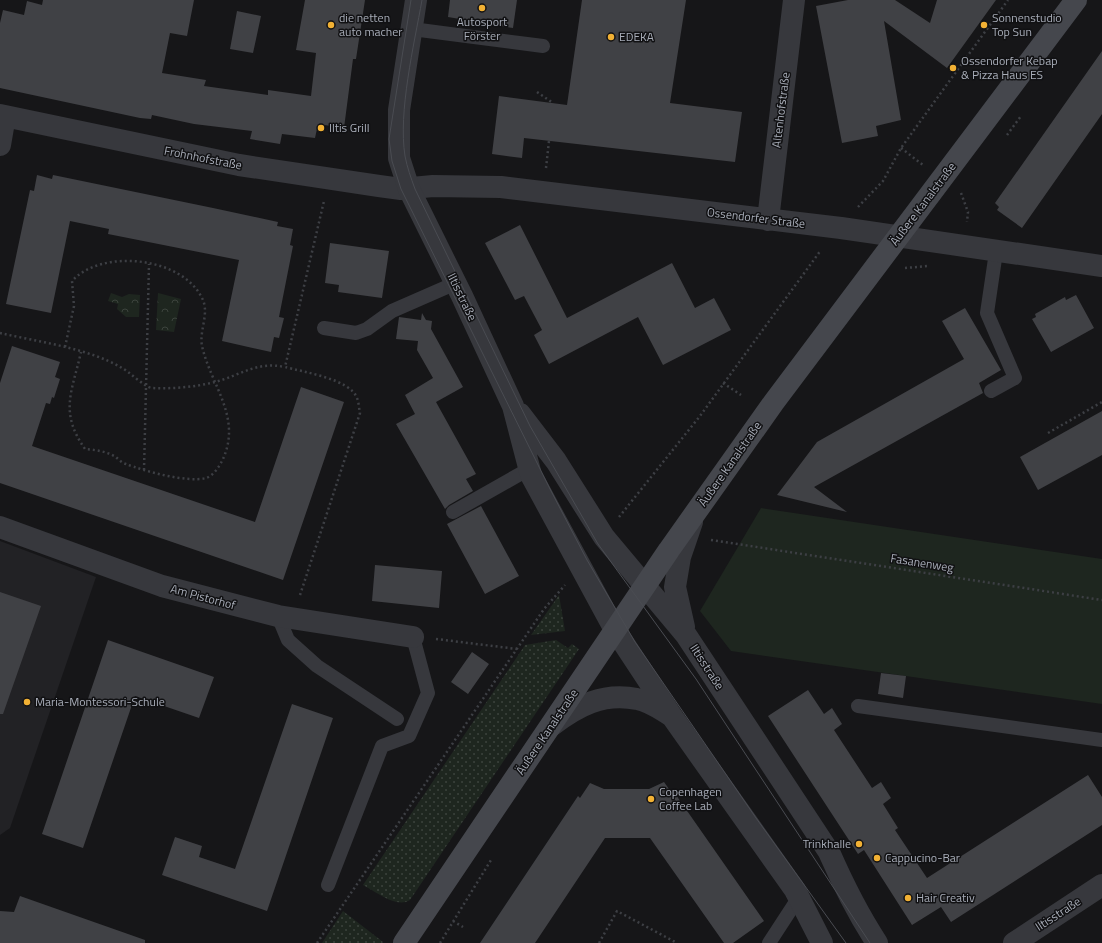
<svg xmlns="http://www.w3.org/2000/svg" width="1102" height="943" font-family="'Titillium Web',sans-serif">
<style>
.built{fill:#222225}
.grass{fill:url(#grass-dots)}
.forest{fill:url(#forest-crowns)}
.garden{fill:#1e261f}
.building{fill:#404145}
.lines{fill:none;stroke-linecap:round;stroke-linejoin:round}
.path{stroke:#3d3f44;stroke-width:2.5;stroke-dasharray:2 3;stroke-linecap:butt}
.service{stroke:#37383d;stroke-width:14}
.minor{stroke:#37383d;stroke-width:22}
.tertiary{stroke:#37383d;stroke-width:22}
.secondary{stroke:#45474d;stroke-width:22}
.tram{stroke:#4a4c52;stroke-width:1}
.poi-dot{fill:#f2b134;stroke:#111113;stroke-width:1.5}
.labels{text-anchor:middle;stroke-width:3;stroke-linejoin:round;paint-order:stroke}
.poi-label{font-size:12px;fill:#a8adb8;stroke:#111113;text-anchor:start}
.street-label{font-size:12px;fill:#a8adb8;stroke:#111113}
</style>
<defs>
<pattern id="grass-dots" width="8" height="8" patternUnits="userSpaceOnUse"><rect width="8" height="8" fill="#1e261f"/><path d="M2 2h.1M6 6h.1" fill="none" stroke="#3c433d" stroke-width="1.8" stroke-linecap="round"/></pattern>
<pattern id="forest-crowns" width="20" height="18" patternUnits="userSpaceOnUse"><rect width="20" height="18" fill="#1e261f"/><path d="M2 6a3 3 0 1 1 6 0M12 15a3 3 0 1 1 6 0" fill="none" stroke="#3c433d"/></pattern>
</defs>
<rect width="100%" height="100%" fill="#161618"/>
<!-- built -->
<path class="built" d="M 0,541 L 96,577 L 10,828 L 0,835 Z"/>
<!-- grass -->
<path class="grass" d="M 559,595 L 565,631 L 531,635 Z
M 556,640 L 568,648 L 572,644 L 579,649 L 410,900 C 397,909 375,891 363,885 L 525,645 Z
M 343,911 L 383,942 L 382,943 L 322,943 Z"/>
<!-- forest -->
<path class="forest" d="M 111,293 L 122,297 L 129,294 L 140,295 L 139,317 L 126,317 L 117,309 L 118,304 L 108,301 Z
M 158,293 L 181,299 L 174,332 L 156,330 Z"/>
<!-- garden -->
<path class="garden" d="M 761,508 L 1102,559 L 1102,704 L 731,651 L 700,611 Z"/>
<!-- building -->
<path class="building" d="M 43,0 L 194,0 L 187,36 L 170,33 L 162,73 L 206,80 L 204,86 L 268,95 L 268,90 L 311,96 L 316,53 L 296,50 L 305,0 L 365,0 L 356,59 L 353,59 L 344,128 L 318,124 L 315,138 L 282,134 L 280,144 L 250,139 L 252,131 L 194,124 L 152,115 L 151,119 L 140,118 L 0,88 L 0,23 L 3,10 L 24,15 L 27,1 L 42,5 Z
M 450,0 L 517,0 L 513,28 L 448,17 Z
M 582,0 L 686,0 L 670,103 L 742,112 L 735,162 L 524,138 L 522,158 L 492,154 L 499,96 L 567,105 Z
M 848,0 L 895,0 L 930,23 L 937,0 L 996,0 L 947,68 L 884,21 L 901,120 L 876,126 L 878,136 L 842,143 L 816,6 Z
M 237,11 L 261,16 L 253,53 L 230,49 Z
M 1102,51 L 1102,114 L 1022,228 L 997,210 L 999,207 L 995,203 Z
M 37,175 L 52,179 L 53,175 L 213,208 L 278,222 L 277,226 L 293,229 L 290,245 L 293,246 L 279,317 L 284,318 L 279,338 L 274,337 L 271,352 L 222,341 L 239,260 L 108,234 L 109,229 L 70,221 L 51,313 L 6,304 L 30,190 L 34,191 Z
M 520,225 L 567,318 L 672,263 L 695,308 L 714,298 L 731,330 L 663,365 L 638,317 L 549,364 L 534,335 L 542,330 L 524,296 L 515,300 L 485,243 Z
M 330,243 L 389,251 L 382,298 L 338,292 L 339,285 L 325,283 Z
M 1076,295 L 1094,328 L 1051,352 L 1032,319 L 1036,317 L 1035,314 L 1065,297 L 1066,300 Z
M 965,308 L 1001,370 L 979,383 L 983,393 L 814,487 L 847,512 L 777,495 L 817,442 L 964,359 L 942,321 Z
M 422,313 L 426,320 L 432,321 L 431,329 L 463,387 L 436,402 L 476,474 L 466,479 L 473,491 L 449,505 L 445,509 L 396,424 L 415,414 L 405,395 L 433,378 L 417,350 L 418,341 L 396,339 L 399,317 L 421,320 Z
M 12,346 L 60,362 L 55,377 L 60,379 L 54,398 L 52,397 L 50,404 L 46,403 L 32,446 L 255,522 L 301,387 L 344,402 L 283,580 L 0,483 L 0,383 Z
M 1102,411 L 1102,455 L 1038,490 L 1020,457 Z
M 481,506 L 519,576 L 485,594 L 447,524 Z
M 375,565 L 442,571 L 439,608 L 372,601 Z
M 0,592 L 41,606 L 3,714 L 0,714 Z
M 108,640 L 214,677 L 199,718 L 135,696 L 83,848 L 42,834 Z
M 472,652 L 489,664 L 468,694 L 451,682 Z
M 881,673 L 906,676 L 903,698 L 878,694 Z
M 808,690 L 824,714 L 832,708 L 842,724 L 834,730 L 872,788 L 881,782 L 891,798 L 883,804 L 898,828 L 895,830 L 927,878 L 1088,775 L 1102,797 L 1102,825 L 951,922 L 941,907 L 912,925 L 864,850 L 858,854 L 768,716 Z
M 292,704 L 333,718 L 267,911 L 162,875 L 175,837 L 202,846 L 199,857 L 235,869 Z
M 664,782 L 674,796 L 676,795 L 764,921 L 733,943 L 724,943 L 650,838 L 605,838 L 535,943 L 480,943 L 578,796 L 580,798 L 590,783 L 604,789 L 649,789 Z
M 20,896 L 145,940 L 145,943 L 0,943 L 0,911 L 14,912 Z"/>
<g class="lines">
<!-- path -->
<path class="path" d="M 537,92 L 553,103
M 1007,135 L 1021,116
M 901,148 L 923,165
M 546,168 L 549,141
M 961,193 L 968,212 L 967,222
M 858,207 L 883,181 L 901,148 L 1008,0
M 905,268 L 928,266
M 0,333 C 39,342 88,348 122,368 C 130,372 144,387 152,388 C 173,389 195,387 215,382 C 241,375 257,361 285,367
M 65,347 L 74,306 L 72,281 C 102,248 182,257 202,298 C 210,313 199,330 202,346 C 211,386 243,418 222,461 C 219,467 213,476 206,478 C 187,483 144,471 126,464 C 121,463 118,458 114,456 C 105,451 95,450 85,449 C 59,412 72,392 81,352
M 723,383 L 741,395
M 1048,433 L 1102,402
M 144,470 L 149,264
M 619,517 L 700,416 L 821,250
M 711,540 L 1102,600
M 300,595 L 360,413 C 359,409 359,403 357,398 C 350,379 303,372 285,367 L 324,201
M 436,639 L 517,649
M 453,921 L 463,927
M 317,943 L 544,609 L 565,585
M 440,943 L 491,860
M 599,943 L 617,911 L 677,943"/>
<!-- service -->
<path class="service" d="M 412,29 L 543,46
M 324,328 L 356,333 L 367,329 L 392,311 L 456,283
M 991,391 L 1015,378 L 987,313 L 996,252
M 453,512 L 529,469
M 278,616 L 288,640 L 317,666 L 397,719
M 858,706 L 1102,740
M 328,885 L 382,746 L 409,736 L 428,693 L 413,637
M 769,943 L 799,897"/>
<!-- minor -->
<path class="minor" d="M 0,115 L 239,165 L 379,186 L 401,189 L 433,186 L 501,187 L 841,228 L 1102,266
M 0,145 L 5,116
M 768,220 L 794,0
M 0,527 L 162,586 L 278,616 L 413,637
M 1014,943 L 1102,885"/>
<!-- tertiary -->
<path class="tertiary" d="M 416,0 L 399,110 L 399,158 L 409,189 L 462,296 L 513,406 L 531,475 L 615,630 L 671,715 L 795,890 L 822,943
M 520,414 L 556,461 L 604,537 L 686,635 L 829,852 C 843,884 858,914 877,943
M 684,627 L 675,587 L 680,557 L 692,522
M 551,726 C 577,706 603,692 637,699 C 649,701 660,709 670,715"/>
<!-- secondary -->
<path class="secondary" d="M 404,943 L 669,550 L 774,402 L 1076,0"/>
<!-- tram -->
<path class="tram" d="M 411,0 L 389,139 L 392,161 L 401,189 L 550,489 L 587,560 L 635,642 L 756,818 L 846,943
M 422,0 C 414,45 398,112 405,156 C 407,167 411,178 415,189 L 530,426 L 598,544 L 696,679 L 870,943"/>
</g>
<!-- markers -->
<g class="poi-dot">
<circle cx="482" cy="8" r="4"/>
<circle cx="331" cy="25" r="4"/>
<circle cx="984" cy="25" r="4"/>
<circle cx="611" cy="37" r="4"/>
<circle cx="953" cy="68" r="4"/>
<circle cx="321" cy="128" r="4"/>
<circle cx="27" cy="702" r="4"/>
<circle cx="651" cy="799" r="4"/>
<circle cx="859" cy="844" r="4"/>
<circle cx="877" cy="858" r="4"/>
<circle cx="908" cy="898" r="4"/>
</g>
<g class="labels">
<!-- poi labels -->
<g class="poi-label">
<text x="339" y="22">die netten<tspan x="339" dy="14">auto macher</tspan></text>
<text x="992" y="22">Sonnenstudio<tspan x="992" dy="14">Top Sun</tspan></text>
<text x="482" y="26" text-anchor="middle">Autosport<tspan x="482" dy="14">Förster</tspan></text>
<text x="619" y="41">EDEKA</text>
<text x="961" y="65">Ossendorfer Kebap<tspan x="961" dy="14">&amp; Pizza Haus ES</tspan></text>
<text x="329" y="132">Iltis Grill</text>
<text x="35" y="706">Maria-Montessori-Schule</text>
<text x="659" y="796">Copenhagen<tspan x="659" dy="14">Coffee Lab</tspan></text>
<text x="851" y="848" text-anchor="end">Trinkhalle</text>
<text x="885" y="862">Cappucino-Bar</text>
<text x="916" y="902">Hair Creativ</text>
</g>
<!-- street labels -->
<g class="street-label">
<text transform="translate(781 110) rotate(-83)" y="4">Altenhofstraße</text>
<text transform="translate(203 158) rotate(11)" y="4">Frohnhofstraße</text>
<text transform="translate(923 204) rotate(-53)" y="4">Äußere Kanalstraße</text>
<text transform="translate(756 218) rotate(7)" y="4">Ossendorfer Straße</text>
<text transform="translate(462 297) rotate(64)" y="4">Iltisstraße</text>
<text transform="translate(730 464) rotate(-55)" y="4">Äußere Kanalstraße</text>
<text transform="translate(922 563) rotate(9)" y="4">Fasanenweg</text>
<text transform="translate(203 597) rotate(15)" y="4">Am Pistorhof</text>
<text transform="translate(707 667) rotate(57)" y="4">Iltisstraße</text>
<text transform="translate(547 732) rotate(-56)" y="4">Äußere Kanalstraße</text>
<text transform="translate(1058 914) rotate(-33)" y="4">Iltisstraße</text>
</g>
</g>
</svg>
